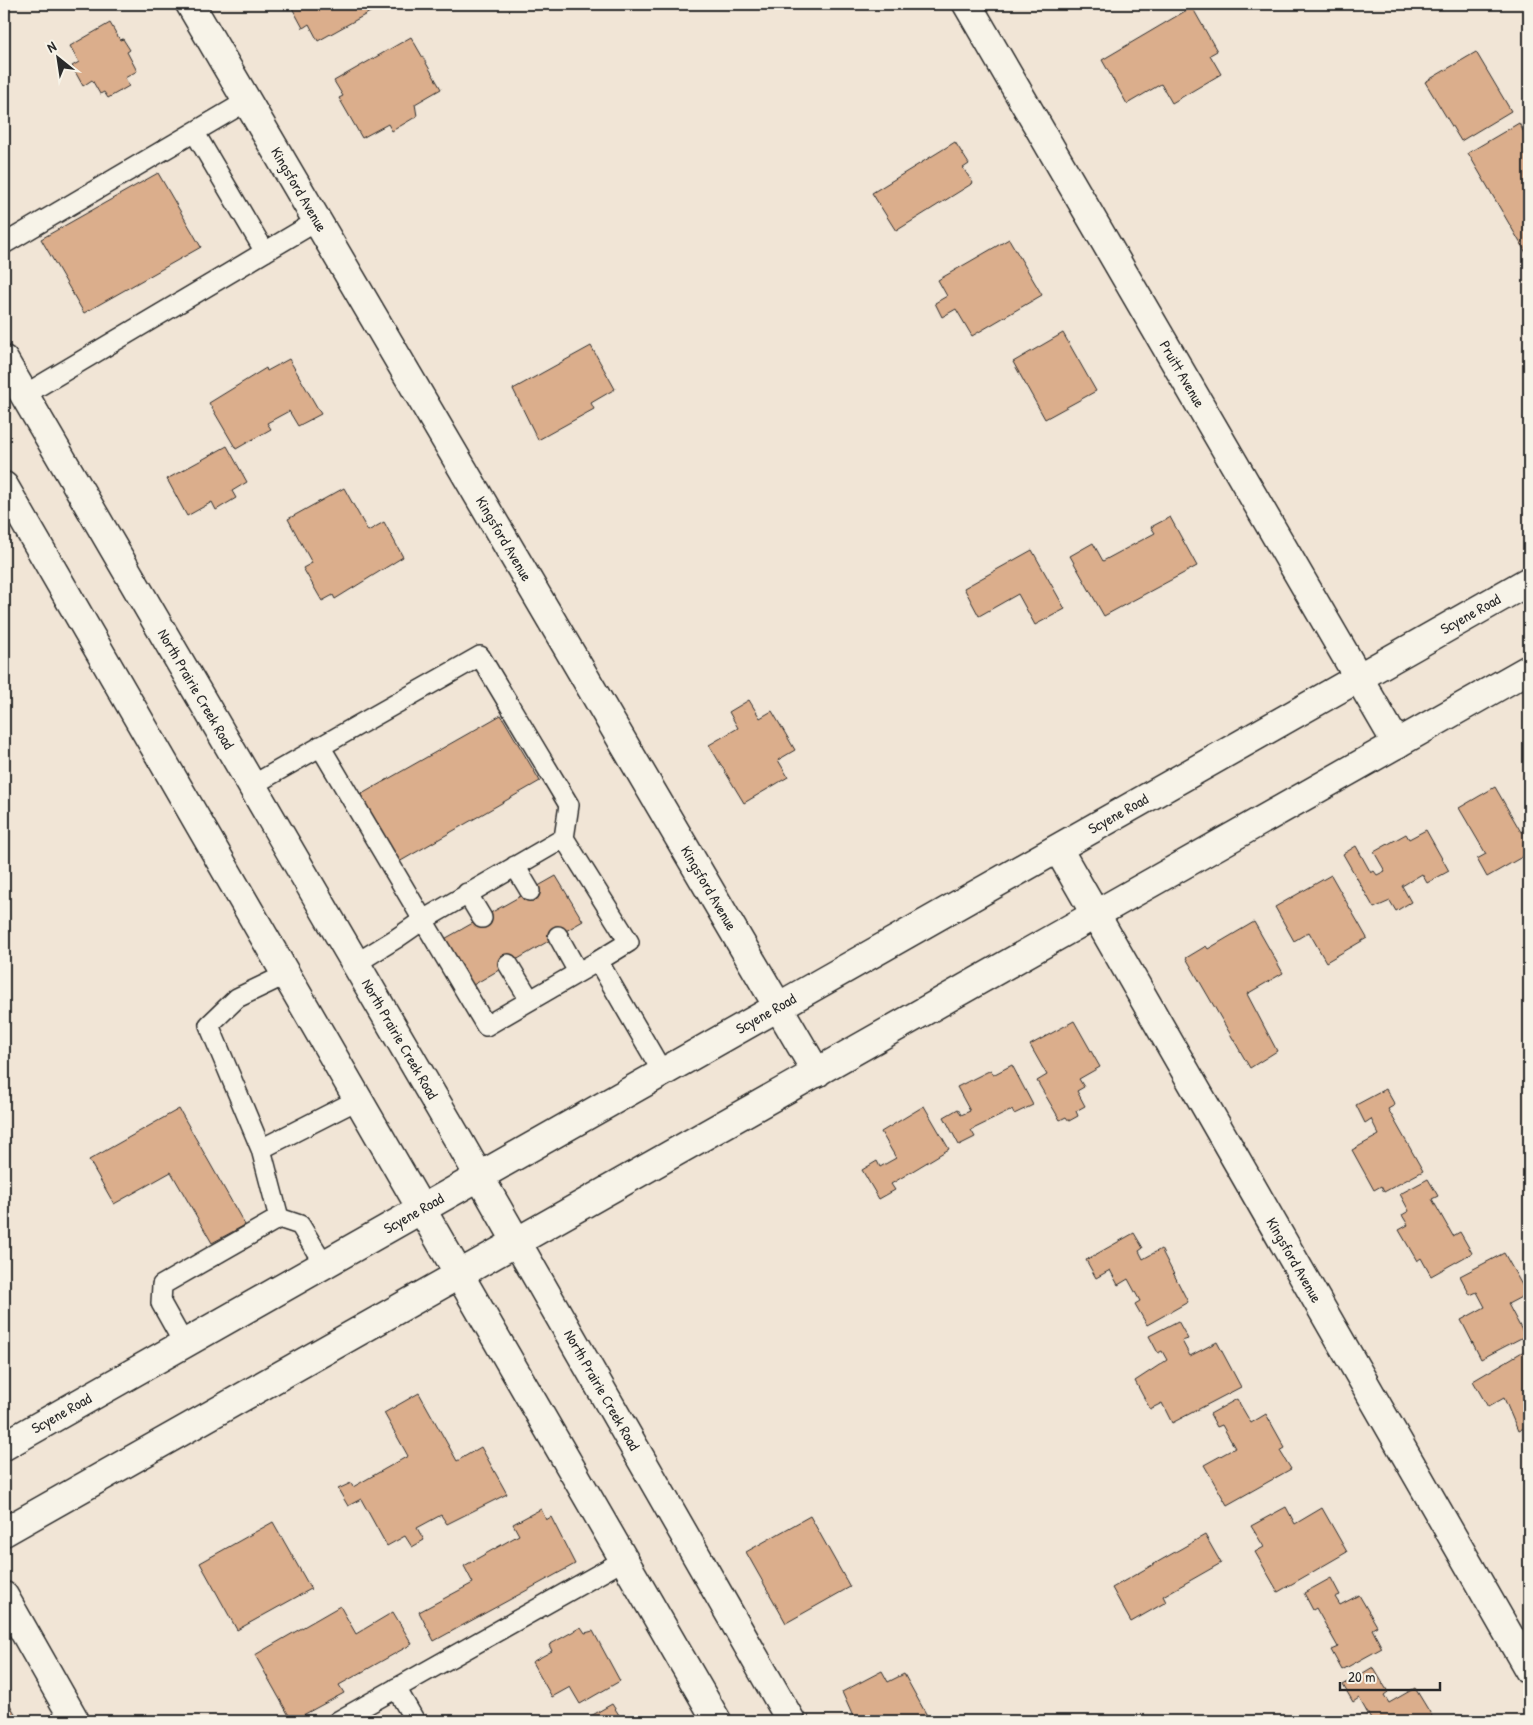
<svg xmlns="http://www.w3.org/2000/svg" width="1533" height="1725" font-family="'Patrick Hand',sans-serif">
<style>
.building{fill:#dbae8c;stroke:#2b2b2b}
.lines{fill:none;stroke-linecap:round;stroke-linejoin:round}
.service-casing{stroke:#2b2b2b;stroke-width:22}
.minor-casing{stroke:#2b2b2b;stroke-width:31}
.secondary-casing{stroke:#2b2b2b;stroke-width:31}
.primary-casing{stroke:#2b2b2b;stroke-width:31}
.service{stroke:#f7f3e8;stroke-width:19}
.minor{stroke:#f7f3e8;stroke-width:28}
.secondary{stroke:#f7f3e8;stroke-width:28}
.primary{stroke:#f7f3e8;stroke-width:28}
.labels{text-anchor:middle;stroke-width:4.5;stroke-linejoin:round;paint-order:stroke}
.street-label{font-size:15px;fill:#2b2b2b;stroke:#f7f3e8}
</style>
<rect width="100%" height="100%" fill="#f1e5d6"/>
<filter id="ink" filterUnits="userSpaceOnUse"><feTurbulence type="fractalNoise" baseFrequency=".02" numOctaves="2"/><feDisplacementMap in="SourceGraphic" scale="10" xChannelSelector="R" yChannelSelector="G"/><feConvolveMatrix kernelMatrix="1 2 1 2 8 2 1 2 1" color-interpolation-filters="sRGB"/></filter>
<g filter="url(#ink)">
<!-- building -->
<path class="building" d="M 290,4 L 368,4 L 372,11 L 318,41 L 309,24 L 303,28 Z
M 1192,7 L 1217,51 L 1210,55 L 1221,74 L 1172,103 L 1161,84 L 1127,104 L 1102,60 Z
M 110,23 L 120,40 L 123,39 L 130,50 L 127,52 L 137,71 L 125,78 L 129,86 L 108,98 L 104,92 L 100,94 L 92,80 L 83,86 L 72,66 L 79,62 L 70,46 Z
M 411,37 L 441,89 L 415,104 L 417,116 L 392,131 L 388,124 L 362,138 L 339,98 L 343,96 L 334,81 Z
M 1476,52 L 1511,111 L 1461,141 L 1425,82 Z
M 1519,123 L 1529,142 L 1529,258 L 1468,153 Z
M 955,142 L 969,164 L 963,168 L 973,183 L 896,231 L 872,193 Z
M 158,173 L 201,247 L 84,313 L 41,239 Z
M 1009,239 L 1042,295 L 972,336 L 956,309 L 942,317 L 935,303 L 947,296 L 938,280 Z
M 1063,333 L 1096,391 L 1045,419 L 1013,362 Z
M 591,346 L 615,389 L 591,403 L 594,409 L 538,440 L 513,389 Z
M 289,359 L 321,414 L 298,426 L 289,411 L 267,423 L 271,429 L 236,449 L 209,403 L 266,368 L 267,371 Z
M 227,446 L 247,482 L 232,491 L 236,498 L 216,510 L 212,502 L 187,516 L 167,479 Z
M 344,488 L 368,531 L 384,522 L 403,557 L 335,599 L 333,595 L 322,601 L 303,568 L 312,563 L 288,519 Z
M 1170,517 L 1197,566 L 1104,616 L 1070,556 L 1093,543 L 1103,561 L 1155,533 L 1151,527 Z
M 1032,550 L 1065,609 L 1035,625 L 1018,594 L 979,616 L 964,588 Z
M 749,700 L 760,718 L 772,711 L 795,750 L 778,760 L 788,777 L 744,803 L 709,745 L 738,728 L 729,712 Z
M 501,715 L 540,781 L 399,862 L 360,795 Z
M 1495,787 L 1521,832 L 1529,827 L 1529,853 L 1487,877 L 1477,859 L 1486,854 L 1459,808 Z
M 1426,830 L 1449,871 L 1427,883 L 1422,874 L 1402,886 L 1411,902 L 1396,911 L 1390,901 L 1374,908 L 1343,854 L 1356,846 L 1371,873 L 1374,871 L 1377,875 L 1385,871 L 1374,852 L 1406,834 L 1409,839 Z
M 1331,875 L 1367,938 L 1326,962 L 1309,932 L 1294,941 L 1275,907 Z
M 556,876 L 583,921 L 468,988 L 441,941 Z
M 1254,922 L 1283,973 L 1247,994 L 1277,1051 L 1250,1068 L 1186,958 L 1206,946 L 1208,949 Z
M 1074,1021 L 1100,1067 L 1079,1079 L 1084,1087 L 1077,1091 L 1085,1106 L 1076,1111 L 1078,1116 L 1069,1121 L 1066,1117 L 1060,1120 L 1037,1081 L 1047,1075 L 1030,1045 Z
M 1012,1065 L 1033,1105 L 1014,1114 L 1012,1110 L 971,1130 L 975,1137 L 959,1145 L 944,1117 L 958,1109 L 961,1115 L 970,1111 L 957,1087 L 991,1070 L 993,1075 Z
M 1386,1089 L 1395,1105 L 1388,1109 L 1423,1171 L 1384,1192 L 1381,1186 L 1374,1190 L 1352,1150 L 1379,1135 L 1371,1119 L 1365,1123 L 1356,1105 Z
M 924,1106 L 949,1149 L 891,1184 L 895,1190 L 879,1199 L 862,1170 L 877,1161 L 880,1167 L 896,1158 L 881,1132 Z
M 179,1109 L 245,1225 L 212,1243 L 171,1172 L 114,1204 L 89,1160 Z
M 1428,1179 L 1438,1196 L 1432,1199 L 1453,1236 L 1460,1232 L 1472,1253 L 1431,1276 L 1421,1258 L 1417,1261 L 1399,1230 L 1408,1225 L 1402,1215 L 1409,1211 L 1400,1194 Z
M 1134,1233 L 1143,1248 L 1139,1251 L 1143,1259 L 1161,1249 L 1188,1302 L 1147,1325 L 1135,1304 L 1140,1301 L 1128,1279 L 1118,1285 L 1110,1270 L 1096,1278 L 1086,1260 Z
M 1504,1253 L 1527,1294 L 1508,1304 L 1525,1336 L 1481,1359 L 1461,1320 L 1485,1307 L 1477,1292 L 1470,1295 L 1460,1276 Z
M 1178,1321 L 1188,1339 L 1182,1341 L 1190,1356 L 1217,1342 L 1241,1387 L 1172,1423 L 1162,1403 L 1150,1409 L 1135,1381 L 1167,1360 L 1162,1351 L 1158,1353 L 1149,1336 Z
M 1529,1348 L 1529,1433 L 1526,1427 L 1518,1431 L 1504,1398 L 1488,1407 L 1473,1381 Z
M 419,1393 L 457,1461 L 481,1447 L 507,1494 L 447,1524 L 441,1515 L 417,1528 L 424,1540 L 412,1547 L 405,1536 L 387,1546 L 361,1499 L 348,1506 L 338,1489 L 351,1483 L 353,1487 L 408,1456 L 384,1413 Z
M 1237,1399 L 1251,1423 L 1266,1414 L 1285,1448 L 1280,1451 L 1291,1469 L 1227,1505 L 1204,1465 L 1235,1448 L 1222,1425 L 1217,1427 L 1210,1414 Z
M 1286,1507 L 1295,1524 L 1322,1508 L 1347,1552 L 1278,1592 L 1255,1552 L 1264,1547 L 1251,1526 Z
M 541,1509 L 546,1520 L 551,1517 L 575,1564 L 434,1641 L 419,1612 L 473,1583 L 464,1566 L 519,1535 L 513,1524 Z
M 810,1516 L 850,1587 L 786,1623 L 746,1552 Z
M 273,1522 L 311,1589 L 237,1630 L 200,1563 Z
M 1205,1535 L 1221,1563 L 1163,1596 L 1166,1602 L 1131,1622 L 1112,1588 Z
M 1331,1578 L 1340,1595 L 1335,1597 L 1340,1605 L 1359,1595 L 1377,1626 L 1372,1629 L 1382,1648 L 1342,1670 L 1331,1650 L 1338,1647 L 1316,1608 L 1313,1610 L 1304,1593 Z
M 340,1606 L 356,1634 L 393,1612 L 412,1644 L 339,1685 L 344,1693 L 292,1721 L 255,1655 Z
M 581,1627 L 585,1633 L 593,1631 L 620,1681 L 580,1704 L 570,1687 L 552,1697 L 532,1662 L 552,1651 L 549,1645 Z
M 1373,1667 L 1388,1692 L 1384,1695 L 1389,1703 L 1415,1688 L 1435,1721 L 1372,1721 L 1359,1698 L 1353,1702 L 1343,1685 Z
M 882,1671 L 888,1682 L 904,1674 L 930,1721 L 855,1721 L 842,1692 Z
M 4,1694 L 19,1721 L 4,1721 Z
M 612,1704 L 621,1718 L 629,1714 L 633,1721 L 582,1721 Z"/>
<g class="lines">
<!-- service casing -->
<g class="service-casing">
<path id="service" d="M 195,133 L 265,252
M 4,244 L 247,101
M 24,395 L 317,221
M 320,746 L 423,920 L 564,838 L 629,942 L 598,961
M 251,786 L 480,656 L 569,805 L 564,838
M 515,866 L 530,891
M 467,893 L 482,918
M 558,936 L 578,972
M 355,964 L 397,938 L 423,920 L 486,1026 L 598,961 L 663,1073
M 508,964 L 530,1000
M 261,1149 L 359,1099
M 279,1218 L 261,1149 L 209,1025 L 237,998 L 287,974
M 184,1344 L 161,1303 L 162,1285 L 279,1218 L 300,1225 L 324,1264
M 396,1688 L 415,1721
M 338,1721 L 624,1560"/>
</g>
<!-- minor casing -->
<g class="minor-casing">
<g id="minor">
<path id="s1" d="M 190,4 L 817,1073"/>
<path id="s2" d="M 967,4 L 1397,744"/>
<path id="s3" d="M 1058,849 L 1529,1670"/>
<path d="M 4,1596 L 75,1721"/>
</g>
</g>
<!-- secondary casing -->
<g class="secondary-casing">
<g id="secondary">
<path id="s4" d="M 4,360 L 459,1141 L 791,1721"/>
<path d="M 4,486 L 717,1721"/>
</g>
</g>
<!-- primary casing -->
<g class="primary-casing">
<g id="primary">
<path id="s5" d="M 4,1446 L 1529,581"/>
<path d="M 4,1532 L 1529,669"/>
</g>
</g>
<!-- service -->
<use href="#service" class="service"/>
<!-- minor -->
<use href="#minor" class="minor"/>
<!-- secondary -->
<use href="#secondary" class="secondary"/>
<!-- primary -->
<use href="#primary" class="primary"/>
</g>
</g>
<g class="labels">
<!-- street labels -->
<g class="street-label">
<text dy="5" stroke="none"><textPath href="#s1" startOffset="215">Kingsford Avenue</textPath></text>
<text dy="5" stroke="none"><textPath href="#s2" startOffset="428">Pruitt Avenue</textPath></text>
<text dy="5" stroke="none"><textPath href="#s1" startOffset="620">Kingsford Avenue</textPath></text>
<text dy="5" stroke="none"><textPath href="#s5" startOffset="1686">Scyene Road</textPath></text>
<text dy="5" stroke="none"><textPath href="#s4" startOffset="381">North Prairie Creek Road</textPath></text>
<text dy="5" stroke="none"><textPath href="#s5" startOffset="1281">Scyene Road</textPath></text>
<text dy="5" stroke="none"><textPath href="#s1" startOffset="1025">Kingsford Avenue</textPath></text>
<text dy="5" stroke="none"><textPath href="#s5" startOffset="876">Scyene Road</textPath></text>
<text dy="5" stroke="none"><textPath href="#s4" startOffset="786">North Prairie Creek Road</textPath></text>
<text dy="5" stroke="none"><textPath href="#s5" startOffset="471">Scyene Road</textPath></text>
<text dy="5" stroke="none"><textPath href="#s3" startOffset="474">Kingsford Avenue</textPath></text>
<text dy="5" stroke="none"><textPath href="#s4" startOffset="1191">North Prairie Creek Road</textPath></text>
<text dy="5" stroke="none"><textPath href="#s5" startOffset="66">Scyene Road</textPath></text>
</g>
</g>
<!-- margin -->
<rect width="1533" height="1725" fill="none" stroke="#f7f3e8" stroke-width="20"/>
<rect x="10" y="10" width="1513" height="1705" fill="none" stroke="#2b2b2b" stroke-width="2" filter="url(#ink)"/>
<!-- north arrow -->
<g transform="translate(58 58) rotate(330)" stroke="#f7f3e8" stroke-width="4" paint-order="stroke">
<path d="M0-4L9 19L0 12L-9 19Z" fill="#2b2b2b"/>
<text y="-8" font-size="14" font-weight="bold" text-anchor="middle" fill="#2b2b2b">N</text>
</g>
<!-- scale -->
<path d="M1340 1682v8h100v-8" fill="none" stroke="#2b2b2b" stroke-width="2.5"/>
<text x="1348" y="1682" font-size="15" fill="#2b2b2b" stroke="#f7f3e8" stroke-width="4" paint-order="stroke">20 m</text>
</svg>
